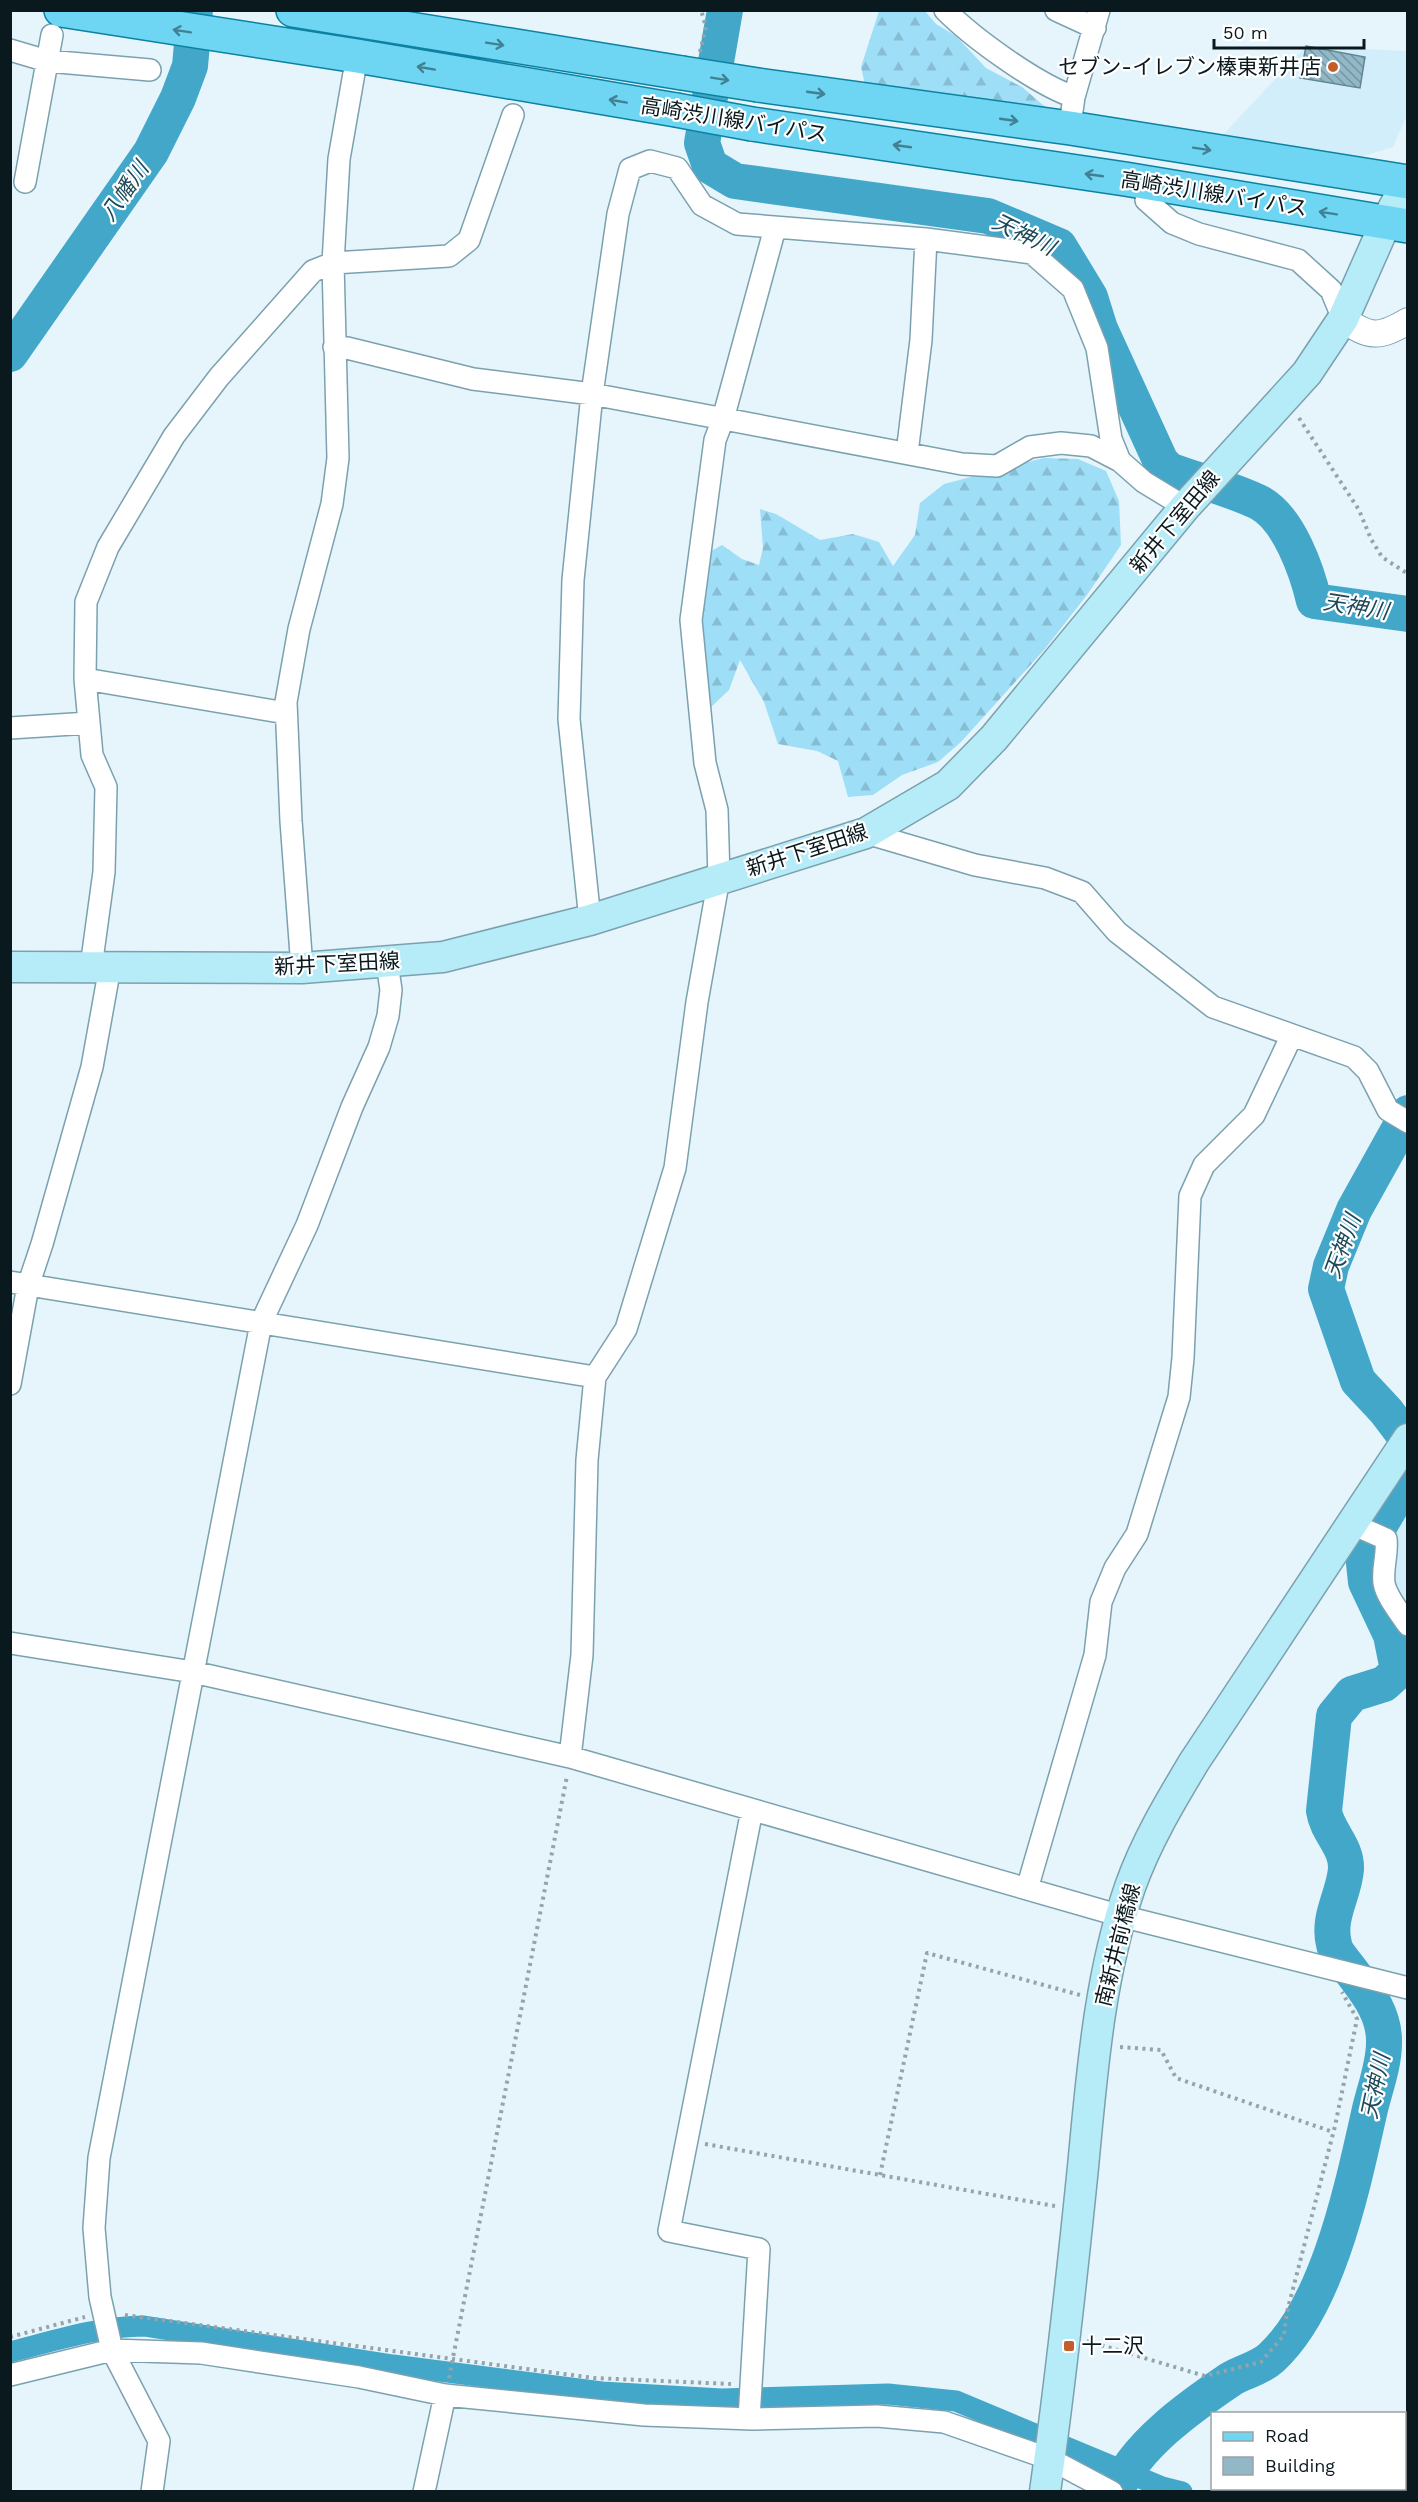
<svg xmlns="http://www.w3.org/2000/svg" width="1418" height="2502" font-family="'Work Sans','Noto Sans JP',sans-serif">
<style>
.built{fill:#d2eefa}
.forest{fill:url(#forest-firs)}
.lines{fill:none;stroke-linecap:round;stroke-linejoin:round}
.canal{stroke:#43a7ca;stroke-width:21}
.river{stroke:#43a7ca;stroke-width:36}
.building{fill:url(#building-back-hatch);stroke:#608593;stroke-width:1.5}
.minor-casing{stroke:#7ba1af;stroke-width:24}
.tertiary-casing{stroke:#7ba1af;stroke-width:28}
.secondary-casing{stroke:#7ba1af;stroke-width:33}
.primary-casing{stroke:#0c82a2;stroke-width:36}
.path{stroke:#95a4aa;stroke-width:4;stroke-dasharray:3 4.5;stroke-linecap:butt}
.minor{stroke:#fff;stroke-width:21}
.tertiary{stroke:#fff;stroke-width:26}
.secondary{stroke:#b6ebf8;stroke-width:30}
.primary{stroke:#6ed6f2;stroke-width:33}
.primary-bridge-casing{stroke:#0c82a2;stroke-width:36;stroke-linecap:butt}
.primary-bridge{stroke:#6ed6f2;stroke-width:33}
.oneway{stroke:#418193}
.poi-dot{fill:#c25d2c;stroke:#fff;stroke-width:2}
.labels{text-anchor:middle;stroke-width:4.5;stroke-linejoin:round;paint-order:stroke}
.poi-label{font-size:21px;fill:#0a191e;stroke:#fff;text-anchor:end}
.street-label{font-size:21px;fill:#0a191e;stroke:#fff}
.water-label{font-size:22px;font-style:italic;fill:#1e4958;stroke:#fff}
</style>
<defs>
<pattern id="forest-firs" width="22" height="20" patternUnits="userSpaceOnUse" patternTransform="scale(1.5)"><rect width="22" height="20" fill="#9edef7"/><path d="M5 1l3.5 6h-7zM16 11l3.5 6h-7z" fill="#87bed3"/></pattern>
<pattern id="building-back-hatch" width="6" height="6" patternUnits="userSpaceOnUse" patternTransform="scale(1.5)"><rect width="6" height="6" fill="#92b8c7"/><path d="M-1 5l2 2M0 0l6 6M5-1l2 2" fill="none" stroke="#7595a1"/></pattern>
</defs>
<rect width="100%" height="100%" fill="#e6f5fb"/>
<!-- built -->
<path class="built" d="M 1306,46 L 1407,51 L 1407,115 L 1393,147 L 1354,159 L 1222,136 Z
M 1407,1491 L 1407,1616 L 1396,1600 L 1383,1532 Z"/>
<!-- forest -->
<path class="forest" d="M 879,11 L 925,11 L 936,24 L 956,36 L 986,68 L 1022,87 L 1057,117 L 866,89 L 861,67 Z
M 1044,458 L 1078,459 L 1106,471 L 1119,501 L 1121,545 L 1087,595 L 1044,650 L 961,742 L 938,762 L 902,775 L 873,795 L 848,797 L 838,761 L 817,751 L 778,744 L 764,702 L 740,660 L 729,690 L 709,709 L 697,639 L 706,554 L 722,545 L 742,559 L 759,565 L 763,548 L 760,509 L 776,514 L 820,540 L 853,534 L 879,542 L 893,566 L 915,535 L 920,503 L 944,484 Z"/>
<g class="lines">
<!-- canal -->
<path class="canal" d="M 10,2352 C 53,2341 100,2326 144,2326 L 393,2365 L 602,2392 L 721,2399 L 888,2394 L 956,2401 L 1162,2487 L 1182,2492"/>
<!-- river -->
<path class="river" d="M 725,10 L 702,143 L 710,166 L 735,181 L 988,216 L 1059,246 L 1090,297 L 1100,329 L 1161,462 L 1169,470 C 1198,481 1232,489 1260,503 C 1289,519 1307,571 1314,601 L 1408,614
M 10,354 L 151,152 L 178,98 L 190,66 L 195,10
M 1408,1113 L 1354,1210 L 1331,1266 L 1326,1289 L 1358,1381 L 1386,1411 L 1408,1440
M 1116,2492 C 1134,2446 1191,2406 1231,2379 C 1244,2371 1259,2369 1271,2358 C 1329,2305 1353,2184 1370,2109 C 1375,2088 1384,2065 1384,2043 C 1385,2012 1365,1990 1348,1967 C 1343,1960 1335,1952 1334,1944 C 1327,1917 1344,1895 1346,1869 C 1347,1846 1327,1832 1324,1811 L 1334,1716 L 1352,1694 L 1384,1684 L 1395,1674 L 1397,1665 L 1391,1635 L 1366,1582 L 1364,1563 L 1367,1547 L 1408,1477"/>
</g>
<!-- building -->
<path class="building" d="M 1306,46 L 1365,57 L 1360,88 L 1300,78 Z"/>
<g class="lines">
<!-- minor casing -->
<g class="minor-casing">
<path id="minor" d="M 945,10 C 973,38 1036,84 1074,97
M 1056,10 L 1095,28
M 10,50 L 47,61 L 150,70
M 1072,111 L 1074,97 L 1099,10
M 25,182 L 52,35
M 1146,200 L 1172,223 L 1199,234 L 1298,260 L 1331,290 L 1343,319
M 334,347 L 347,348 L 473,379 L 592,394 L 962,464 L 997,466 L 1030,447 L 1061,443 L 1091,446 L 1120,461
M 907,453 L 921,340 L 926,239
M 85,679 L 286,713
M 10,728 L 89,723
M 866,833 L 975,865 L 1045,878 L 1082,892 L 1117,932 L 1213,1007 L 1354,1057 L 1368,1071 L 1388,1110 L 1408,1122
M 590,920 L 569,719 L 573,580 L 592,394 L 618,214 L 630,169 L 650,161 L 677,168 L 702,205 L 737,224 L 926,239 L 1032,253 L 1073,289 L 1097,348 L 1111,439 L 1120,461 L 1144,482 L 1185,507
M 91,967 L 104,872 L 106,787 L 92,755 L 85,679 L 86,602 L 108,547 L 174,436 L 219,377 L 313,271 L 333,263 L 449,256 L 469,240 L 513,115
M 302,968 L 291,821 L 286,702 L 299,629 L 332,504 L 338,458 L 333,263 L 339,159 L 357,56
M 10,1282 L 595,1377
M 10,1384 L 28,1286 L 42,1244 L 92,1067 L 110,967
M 1352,1524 L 1386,1539 C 1388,1554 1382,1567 1384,1583 C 1386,1596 1400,1613 1408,1625
M 10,1643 L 193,1672 L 570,1757 L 1121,1916 L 1408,1988
M 570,1757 L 582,1655 L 587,1460 L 595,1377 L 626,1329 L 675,1168 L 697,1002 L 719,878 L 717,810 L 705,763 L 691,620 L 715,440 L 723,419 L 775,228
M 1027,1889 L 1095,1655 L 1101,1602 L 1115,1568 L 1137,1534 L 1179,1397 L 1183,1358 L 1190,1196 L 1204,1165 L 1254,1115 L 1292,1035
M 10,2375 L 112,2350 L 201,2353 L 359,2377 L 445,2395 L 644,2415 L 753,2419 L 877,2416 L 944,2422 L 1050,2459 L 1112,2492
M 749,2419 L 759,2249 L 669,2231 L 752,1810
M 152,2492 L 159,2441 L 112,2350 L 100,2297 L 94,2228 L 99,2158 L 261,1323 L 307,1225 L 352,1107 L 379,1047 L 388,1016 L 391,990 L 387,963
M 424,2492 L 445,2395"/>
</g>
<!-- tertiary casing -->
<g class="tertiary-casing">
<path id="tertiary" d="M 1343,319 C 1370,338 1379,338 1408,321"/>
</g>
<!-- secondary casing -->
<g class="secondary-casing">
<path id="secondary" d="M 10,967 L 302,968 L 443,957 L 590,920 L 866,833 L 948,785 L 994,738 L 1185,507 L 1307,373 L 1343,319 L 1386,222 L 1408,181
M 1045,2492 C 1060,2384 1072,2276 1083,2167 C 1092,2073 1099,1977 1130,1887 C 1146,1842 1170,1802 1194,1762 L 1408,1439"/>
</g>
<!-- primary casing -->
<g class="primary-casing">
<path id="primary" d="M 61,10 L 357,56 L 676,110
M 293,10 L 682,73
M 758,85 L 1070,128 L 1408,182
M 752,124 L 1125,179 L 1408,226"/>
</g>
<!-- path -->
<path class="path" d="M 700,52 L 706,27 L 701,10
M 1299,418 L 1359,510 L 1371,539 L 1382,557 L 1408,574
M 1120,2047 L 1161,2050 L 1176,2078 L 1333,2132
M 705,2144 L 1055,2206
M 880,2175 L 927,1953 L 1080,1995
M 125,2315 L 594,2378 L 731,2384
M 10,2337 L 85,2317
M 1087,2341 L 1205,2376 L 1261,2362 L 1284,2335 L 1287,2312 L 1335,2126 L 1357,2019 L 1342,1992
M 449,2378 L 567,1776"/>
<!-- minor -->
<use href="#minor" class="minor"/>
<!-- tertiary -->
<use href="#tertiary" class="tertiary"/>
<!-- secondary -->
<use href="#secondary" class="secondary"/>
<!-- primary -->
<use href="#primary" class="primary"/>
<!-- primary-bridge casing -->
<g class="primary-bridge-casing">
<path id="primary-bridge" d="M 682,73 L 758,85
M 676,110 L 752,124"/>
</g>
<!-- primary-bridge -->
<use href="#primary-bridge" class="primary-bridge"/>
</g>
<!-- one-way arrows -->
<defs><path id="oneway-shaft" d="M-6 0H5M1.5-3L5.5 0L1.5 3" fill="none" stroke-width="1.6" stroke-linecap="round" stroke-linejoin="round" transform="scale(1.5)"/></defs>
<g class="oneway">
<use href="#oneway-shaft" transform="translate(182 31) rotate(-171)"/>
<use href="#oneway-shaft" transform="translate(495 44) rotate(9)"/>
<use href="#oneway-shaft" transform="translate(426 68) rotate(-170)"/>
<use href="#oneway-shaft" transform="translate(720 79) rotate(9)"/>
<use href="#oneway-shaft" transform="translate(816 93) rotate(8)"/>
<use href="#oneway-shaft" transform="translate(618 101) rotate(-170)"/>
<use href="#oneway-shaft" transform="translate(1009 120) rotate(8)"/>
<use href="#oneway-shaft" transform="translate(902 146) rotate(-172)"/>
<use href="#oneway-shaft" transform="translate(1202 149) rotate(9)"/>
<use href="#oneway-shaft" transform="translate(1094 175) rotate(-172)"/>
<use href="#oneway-shaft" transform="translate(1328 213) rotate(-171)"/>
</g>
<!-- markers -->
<g class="poi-dot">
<circle cx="1333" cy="67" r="6"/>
<rect x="1063" y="2340" width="12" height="12" rx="3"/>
</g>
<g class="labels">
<!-- poi labels -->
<g class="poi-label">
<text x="1321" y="74">セブン-イレブン榛東新井店</text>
<text x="1081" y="2353" text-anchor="start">十二沢</text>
</g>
<!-- street labels -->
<g class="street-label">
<text transform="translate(734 120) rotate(9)" y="7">高崎渋川線バイパス</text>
<text transform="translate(1214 194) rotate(9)" y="7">高崎渋川線バイパス</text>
<text transform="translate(1175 522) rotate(-50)" y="7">新井下室田線</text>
<text transform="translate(807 850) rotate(-18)" y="7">新井下室田線</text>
<text transform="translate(337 964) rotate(-3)" y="7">新井下室田線</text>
<text transform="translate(1118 1945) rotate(-76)" y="7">南新井前橋線</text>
</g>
<!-- water labels -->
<g class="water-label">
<text transform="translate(124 191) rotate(-55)" y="8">八幡川</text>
<text transform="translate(1024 234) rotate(26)" y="8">天神川</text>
<text transform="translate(1356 606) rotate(9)" y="8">天神川</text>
<text transform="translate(1342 1246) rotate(-70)" y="8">天神川</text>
<text transform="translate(1375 2086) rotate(-78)" y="8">天神川</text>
</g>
</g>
<!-- border -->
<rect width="1418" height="2502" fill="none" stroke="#0a191e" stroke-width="24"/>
<!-- legend -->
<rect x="1211" y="2412" width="195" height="78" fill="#ffffff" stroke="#9da3a5" stroke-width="1.5"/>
<rect x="1223" y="2432" width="30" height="9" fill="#6ed6f2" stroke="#9da3a5" stroke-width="1.5"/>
<text x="1265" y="2442" font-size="18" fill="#0a191e">Road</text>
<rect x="1223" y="2457" width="30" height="18" fill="#92b8c7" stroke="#9da3a5" stroke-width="1.5"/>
<text x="1265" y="2472" font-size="18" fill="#0a191e">Building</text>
<!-- scale -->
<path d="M1214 39v9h150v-9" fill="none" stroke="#0a191e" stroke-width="3"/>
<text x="1223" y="39" font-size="18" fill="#0a191e" stroke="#ffffff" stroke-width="4.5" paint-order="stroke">50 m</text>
</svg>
